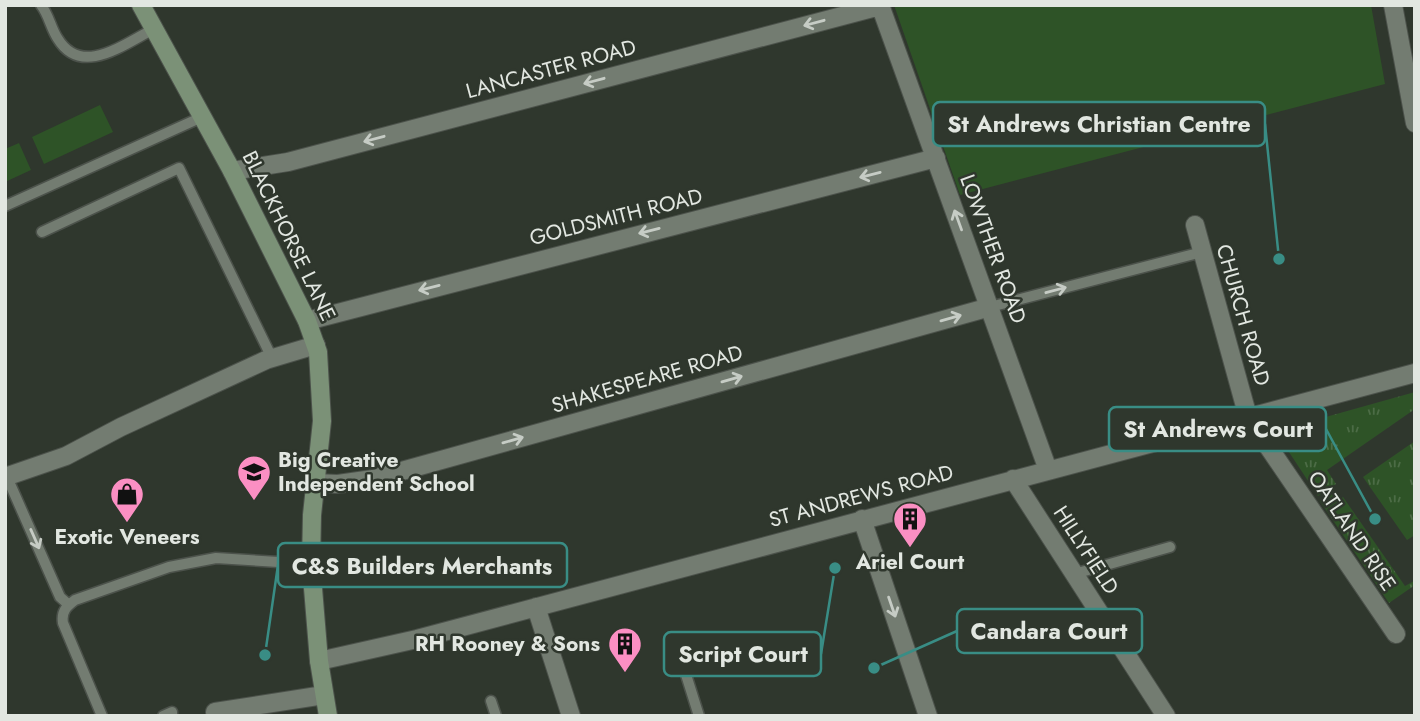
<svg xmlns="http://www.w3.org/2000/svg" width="1420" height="721" font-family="Jost,sans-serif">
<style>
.grass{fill:url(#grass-tufts)}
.garden{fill:#2e5327}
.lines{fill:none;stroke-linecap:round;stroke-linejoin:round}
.service-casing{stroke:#4c524b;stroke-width:13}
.minor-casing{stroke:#4c524b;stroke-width:20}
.tertiary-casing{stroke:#4c524b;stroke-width:20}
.secondary-casing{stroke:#4c524b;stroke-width:20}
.service{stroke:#737c71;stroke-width:10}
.minor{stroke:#737c71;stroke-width:18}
.tertiary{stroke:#737c71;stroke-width:18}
.secondary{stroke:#7b9177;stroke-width:18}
.oneway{stroke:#c6ccc5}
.labels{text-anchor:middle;stroke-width:5;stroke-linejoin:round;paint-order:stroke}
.street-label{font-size:21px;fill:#e2e7e1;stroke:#2f372d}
.poi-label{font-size:21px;font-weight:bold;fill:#e2e7e1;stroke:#2f372d}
.leader{fill:none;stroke:#398d85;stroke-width:2.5}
.callout-dot{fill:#398d85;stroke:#2f372d;stroke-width:2.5}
.callout{fill:#2f372d;stroke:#398d85;stroke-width:2.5}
.callout-label{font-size:23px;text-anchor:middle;font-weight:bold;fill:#e2e7e1}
</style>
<defs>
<pattern id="grass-tufts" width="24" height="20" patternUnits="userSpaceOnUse" patternTransform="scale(1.75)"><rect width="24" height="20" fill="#2e5327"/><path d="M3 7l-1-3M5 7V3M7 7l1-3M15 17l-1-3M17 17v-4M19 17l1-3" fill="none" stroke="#4c6c46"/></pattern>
</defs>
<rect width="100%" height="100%" fill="#2f372d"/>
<!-- grass -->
<path class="grass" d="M 1415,392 L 1415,409 L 1327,470 L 1336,484 L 1318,496 L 1283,443 L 1284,431 L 1290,427 Z
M 1415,441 L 1415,535 L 1407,540 L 1363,477 Z
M 1332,493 L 1337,501 L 1343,497 L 1405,586 L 1414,581 L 1415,585 L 1389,603 L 1320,501 Z"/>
<!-- garden -->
<path class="garden" d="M 894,5 L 1371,5 L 1385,84 L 960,195 Z
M 100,105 L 113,132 L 44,164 L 32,137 Z
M 19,143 L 31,170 L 5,182 L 5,149 Z"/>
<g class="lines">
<!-- service casing -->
<g class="service-casing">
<path id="service" d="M 41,5 C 49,15 51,29 58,39 C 82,78 125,43 154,29
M 5,206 L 202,117
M 42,232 L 179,168 L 272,358
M 990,307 L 1202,252
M 7,477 L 60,597 L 69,605
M 1074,574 L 1170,547
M 677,646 L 699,716
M 491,701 L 496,716
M 102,716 L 63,623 C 61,611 67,606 75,600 L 169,567 L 216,558 L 311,564
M 163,716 L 172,712 L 172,716"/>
</g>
<!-- minor casing -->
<g class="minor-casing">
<path id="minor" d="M 880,5 L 1048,470
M 232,171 L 288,162 L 880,6
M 1195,225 L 1248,417 L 1396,634
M 307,321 L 936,158
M 5,477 L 66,456 L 121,427 L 266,360 L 316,345
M 1013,479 L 1166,716
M 315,483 L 338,484 L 373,479 L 990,307
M 862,519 L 928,716
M 536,607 L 571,716
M 319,661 L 417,639 L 1415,373
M 215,712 L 324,695"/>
</g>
<!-- tertiary casing -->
<g class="tertiary-casing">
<path id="tertiary" d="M 1393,5 L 1415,123"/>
</g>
<!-- secondary casing -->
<g class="secondary-casing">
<path id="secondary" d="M 141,5 L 232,171 L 307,321 L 318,352 L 322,421 L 312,515 L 311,564 L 319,661 L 328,716"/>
</g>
<!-- service -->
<use href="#service" class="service"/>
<!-- minor -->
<use href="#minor" class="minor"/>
<!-- tertiary -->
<use href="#tertiary" class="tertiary"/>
<!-- secondary -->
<use href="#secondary" class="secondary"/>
</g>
<!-- one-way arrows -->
<defs><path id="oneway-shaft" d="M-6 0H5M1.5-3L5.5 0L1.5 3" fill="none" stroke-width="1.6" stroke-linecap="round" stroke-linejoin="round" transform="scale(1.75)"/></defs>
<g class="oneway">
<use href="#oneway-shaft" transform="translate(814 23) rotate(165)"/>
<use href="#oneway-shaft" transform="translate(594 81) rotate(165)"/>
<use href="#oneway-shaft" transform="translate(374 139) rotate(165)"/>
<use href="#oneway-shaft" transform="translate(870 175) rotate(166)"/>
<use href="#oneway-shaft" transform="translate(958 220) rotate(-110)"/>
<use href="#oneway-shaft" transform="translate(649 231) rotate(166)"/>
<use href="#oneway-shaft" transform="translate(429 288) rotate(166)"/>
<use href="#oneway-shaft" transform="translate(1056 290) rotate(-15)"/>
<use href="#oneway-shaft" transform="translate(951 318) rotate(-16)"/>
<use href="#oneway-shaft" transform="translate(732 379) rotate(-16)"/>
<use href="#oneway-shaft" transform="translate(513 440) rotate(-16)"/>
<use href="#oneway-shaft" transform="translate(35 539) rotate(66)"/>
<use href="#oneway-shaft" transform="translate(892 607) rotate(71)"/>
</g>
<!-- icons -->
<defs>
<g id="school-pin" transform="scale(1.75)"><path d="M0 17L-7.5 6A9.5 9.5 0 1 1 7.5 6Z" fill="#fb8fc3" stroke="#2f372d"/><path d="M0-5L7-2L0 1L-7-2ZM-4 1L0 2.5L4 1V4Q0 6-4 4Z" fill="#111"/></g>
<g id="shop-pin" transform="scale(1.75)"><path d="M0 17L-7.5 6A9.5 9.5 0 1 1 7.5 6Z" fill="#fb8fc3" stroke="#2f372d"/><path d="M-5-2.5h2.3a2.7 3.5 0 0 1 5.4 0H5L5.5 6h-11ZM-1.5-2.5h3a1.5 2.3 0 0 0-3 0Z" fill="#111"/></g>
<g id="building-pin" transform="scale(1.75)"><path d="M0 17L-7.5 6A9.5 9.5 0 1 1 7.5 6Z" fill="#fb8fc3" stroke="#2f372d"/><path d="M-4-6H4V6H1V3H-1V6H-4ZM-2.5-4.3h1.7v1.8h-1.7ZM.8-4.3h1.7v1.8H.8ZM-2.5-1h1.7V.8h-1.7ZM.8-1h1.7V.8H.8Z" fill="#111"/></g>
</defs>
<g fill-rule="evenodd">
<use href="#school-pin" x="254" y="472"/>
<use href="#shop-pin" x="127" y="494"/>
<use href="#building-pin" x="910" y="519"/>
<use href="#building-pin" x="625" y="644"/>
</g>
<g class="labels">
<!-- street labels -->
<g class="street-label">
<text transform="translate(551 69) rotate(-15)" y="7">LANCASTER ROAD</text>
<text transform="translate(616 217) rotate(-14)" y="7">GOLDSMITH ROAD</text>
<text transform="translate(289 236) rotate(64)" y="7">BLACKHORSE LANE</text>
<text transform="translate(993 249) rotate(70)" y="7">LOWTHER ROAD</text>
<text transform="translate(1243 315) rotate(74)" y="7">CHURCH ROAD</text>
<text transform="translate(647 379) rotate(-16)" y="7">SHAKESPEARE ROAD</text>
<text transform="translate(861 496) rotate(-15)" y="7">ST ANDREWS ROAD</text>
<text transform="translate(1352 531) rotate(56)" y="7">OATLAND RISE</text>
<text transform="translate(1086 550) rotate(57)" y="7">HILLYFIELD</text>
</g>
<!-- poi labels -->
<g class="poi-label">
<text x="278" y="467" text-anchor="start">Big Creative<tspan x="278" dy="24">Independent School</tspan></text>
<text x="127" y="544">Exotic Veneers</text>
<text x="910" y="569">Ariel Court</text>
<text x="600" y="651" text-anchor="end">RH Rooney &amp; Sons</text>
</g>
</g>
<!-- callouts -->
<path class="leader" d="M1279 259L1265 124M1375 519L1326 429M265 655L278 565M874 668L957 631M835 568L821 654"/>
<g class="callout-dot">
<circle cx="1279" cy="259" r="7"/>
<circle cx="1375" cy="519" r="7"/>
<circle cx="265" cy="655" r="7"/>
<circle cx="874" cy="668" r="7"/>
<circle cx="835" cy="568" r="7"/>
</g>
<g class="callout">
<rect x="933" y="102" width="332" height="44" rx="7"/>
<rect x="1109" y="407" width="217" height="44" rx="7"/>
<rect x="278" y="543" width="289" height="44" rx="7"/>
<rect x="957" y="609" width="185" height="44" rx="7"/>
<rect x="664" y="632" width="157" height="44" rx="7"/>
</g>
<g class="callout-label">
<text x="1099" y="132">St Andrews Christian Centre</text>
<text x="1218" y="437">St Andrews Court</text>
<text x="422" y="574">C&amp;S Builders Merchants</text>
<text x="1049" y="639">Candara Court</text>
<text x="743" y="662">Script Court</text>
</g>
<!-- border -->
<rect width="1420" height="721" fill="none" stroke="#e2e7e1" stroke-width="14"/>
</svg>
